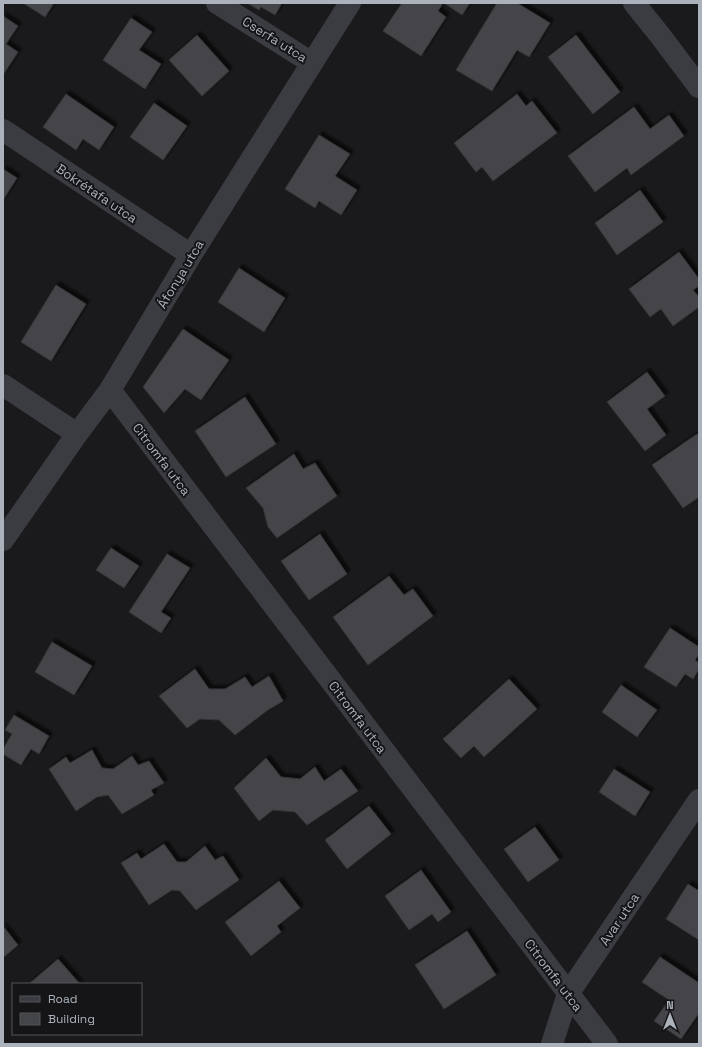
<svg xmlns="http://www.w3.org/2000/svg" width="702" height="1047" font-family="'Space Grotesk',sans-serif">
<style>
.building{fill:#444549;stroke:#343438;filter:url(#shadow)}
.lines{fill:none;stroke-linecap:round;stroke-linejoin:round}
.minor{stroke:#3b3c41;stroke-width:22}
.tertiary{stroke:#3b3c41;stroke-width:22}
.labels{text-anchor:middle;stroke-width:4;stroke-linejoin:round;paint-order:stroke}
.street-label{font-size:13px;fill:#acb2bc;stroke:#151517}
</style>
<defs>
<filter id="shadow"><feDropShadow dx="3.5" dy="-3.5" stdDeviation="1" flood-color="#0009"/></filter>
</defs>
<rect width="100%" height="100%" fill="#1a1a1c"/>
<!-- building -->
<path class="building" d="M 23,3 L 54,3 L 45,17 Z
M 247,3 L 282,3 L 275,15 L 261,7 L 259,10 Z
M 402,3 L 443,3 L 438,11 L 446,17 L 421,56 L 383,31 Z
M 444,3 L 470,3 L 462,15 Z
M 497,3 L 517,3 L 550,23 L 529,57 L 517,50 L 492,91 L 456,70 Z
M 3,16 L 18,26 L 6,44 L 18,52 L 3,75 Z
M 131,18 L 152,32 L 139,50 L 161,64 L 145,89 L 103,60 Z
M 197,35 L 229,71 L 202,96 L 169,60 Z
M 576,35 L 620,92 L 593,114 L 548,57 Z
M 66,94 L 114,127 L 99,150 L 83,139 L 76,150 L 43,127 Z
M 517,94 L 526,106 L 532,101 L 557,133 L 493,181 L 482,167 L 476,172 L 454,143 Z
M 154,103 L 187,126 L 163,160 L 130,137 Z
M 634,107 L 650,129 L 669,115 L 684,136 L 631,175 L 627,168 L 595,192 L 568,156 Z
M 319,135 L 350,154 L 335,176 L 357,190 L 341,215 L 319,201 L 315,208 L 285,189 Z
M 3,169 L 17,178 L 3,200 Z
M 640,190 L 663,222 L 617,255 L 595,223 Z
M 679,252 L 699,279 L 699,286 L 693,290 L 699,297 L 699,307 L 673,326 L 661,309 L 650,317 L 629,289 Z
M 239,268 L 285,298 L 264,332 L 218,302 Z
M 56,285 L 86,304 L 51,361 L 21,342 Z
M 183,329 L 229,360 L 201,400 L 185,389 L 164,413 L 143,387 Z
M 647,372 L 665,396 L 647,409 L 666,435 L 645,451 L 607,402 Z
M 245,397 L 276,444 L 226,477 L 195,431 Z
M 697,434 L 699,436 L 699,497 L 683,508 L 652,465 Z
M 294,454 L 303,469 L 315,463 L 337,496 L 277,538 L 268,527 L 263,508 L 246,488 Z
M 320,534 L 347,574 L 309,600 L 281,561 Z
M 111,548 L 139,566 L 124,588 L 96,570 Z
M 167,554 L 190,568 L 161,612 L 171,618 L 161,633 L 129,612 Z
M 389,576 L 404,595 L 413,589 L 433,616 L 368,665 L 333,617 Z
M 670,628 L 699,647 L 699,654 L 695,660 L 699,663 L 699,669 L 693,679 L 685,674 L 676,687 L 644,667 Z
M 52,642 L 92,666 L 74,695 L 35,672 Z
M 195,669 L 209,689 L 225,689 L 245,677 L 252,687 L 269,676 L 283,701 L 268,710 L 235,735 L 219,720 L 200,719 L 187,728 L 159,696 Z
M 509,679 L 537,709 L 484,757 L 474,746 L 461,758 L 443,739 Z
M 621,685 L 657,710 L 637,737 L 602,712 Z
M 14,715 L 49,736 L 39,754 L 31,749 L 21,765 L 3,754 L 3,749 L 12,734 L 5,730 Z
M 92,750 L 102,768 L 113,769 L 132,756 L 138,765 L 149,761 L 164,783 L 151,790 L 154,795 L 122,814 L 108,795 L 97,797 L 76,811 L 49,769 L 66,757 L 70,763 Z
M 266,758 L 281,777 L 300,779 L 315,767 L 324,781 L 341,769 L 358,791 L 307,825 L 295,812 L 273,810 L 259,821 L 234,788 Z
M 614,769 L 650,792 L 635,816 L 599,792 Z
M 369,806 L 391,834 L 347,869 L 325,840 Z
M 535,827 L 559,860 L 528,882 L 504,849 Z
M 164,844 L 177,862 L 186,862 L 205,846 L 215,860 L 223,856 L 239,880 L 196,910 L 180,891 L 172,890 L 149,905 L 121,863 L 137,853 L 141,859 Z
M 421,870 L 451,912 L 438,922 L 432,914 L 409,930 L 385,896 Z
M 279,881 L 300,908 L 277,926 L 281,932 L 251,956 L 225,922 Z
M 688,884 L 699,891 L 699,940 L 666,919 Z
M 3,926 L 18,945 L 4,957 L 3,956 Z
M 467,931 L 496,975 L 444,1009 L 415,965 Z
M 660,957 L 699,983 L 699,1013 L 681,1039 L 654,1021 L 669,1000 L 642,982 Z
M 58,959 L 80,984 L 30,984 L 30,983 Z"/>
<g class="lines">
<!-- minor -->
<path class="minor" d="M 217,3 L 312,63
M 3,130 L 191,255
M 3,385 L 77,434
M 110,390 L 607,1044
M 3,540 L 77,434 L 110,390 L 191,255 L 350,3
M 552,1044 L 568,994 L 699,800"/>
<!-- tertiary -->
<path class="tertiary" d="M 634,3 L 659,34 L 699,87"/>
</g>
<g class="labels">
<!-- street labels -->
<g class="street-label">
<text transform="translate(275 39) rotate(32)" y="5">Cserfa utca</text>
<text transform="translate(97 193) rotate(34)" y="5">Bokrétafa utca</text>
<text transform="translate(180 274) rotate(-59)" y="5">Áfonya utca</text>
<text transform="translate(162 459) rotate(53)" y="5">Citromfa utca</text>
<text transform="translate(358 717) rotate(53)" y="5">Citromfa utca</text>
<text transform="translate(619 919) rotate(-56)" y="5">Avar utca</text>
<text transform="translate(554 975) rotate(53)" y="5">Citromfa utca</text>
</g>
</g>
<!-- border -->
<rect width="702" height="1047" fill="none" stroke="#acb2bc" stroke-width="8"/>
<!-- legend -->
<rect x="12" y="983" width="130" height="52" fill="#151517" stroke="#515459"/>
<rect x="20" y="996" width="20" height="6" fill="#3b3c41" stroke="#515459"/>
<text x="48" y="1003" font-size="12" fill="#acb2bc">Road</text>
<rect x="20" y="1013" width="20" height="12" fill="#444549" stroke="#515459"/>
<text x="48" y="1023" font-size="12" fill="#acb2bc">Building</text>
<!-- north arrow -->
<g transform="translate(670 1015)" stroke="#151517" stroke-width="3" paint-order="stroke">
<path d="M0-3L7 15L0 10L-7 15Z" fill="#acb2bc"/>
<text y="-6" font-size="11" font-weight="bold" text-anchor="middle" fill="#acb2bc">N</text>
</g>
</svg>
